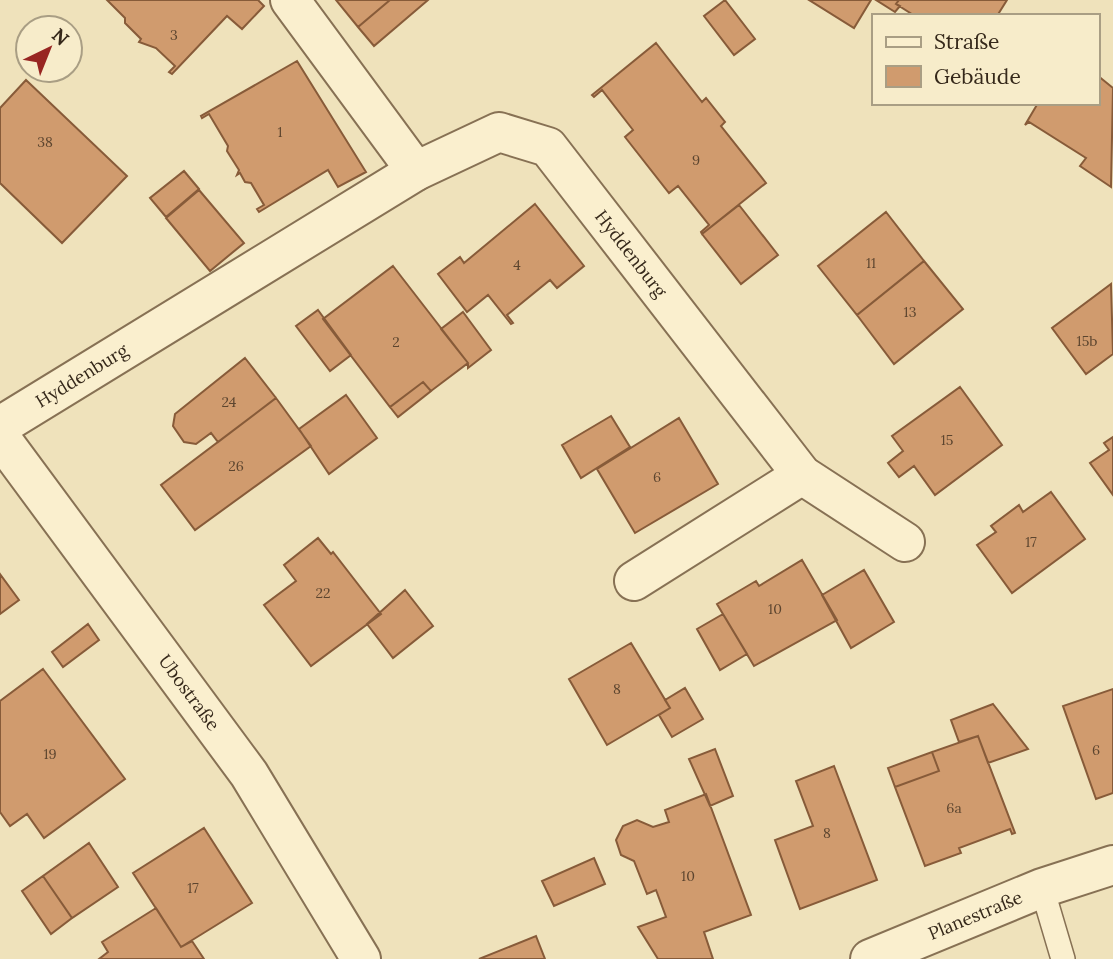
<svg xmlns="http://www.w3.org/2000/svg" width="1113" height="959" font-family="Lora,serif">
<style>
.building{fill:#d09b6e;stroke:#875b39;stroke-width:2}
.lines{fill:none;stroke-linecap:round;stroke-linejoin:round}
.lane-casing{stroke:#877154;stroke-width:26}
.street-casing{stroke:#877154;stroke-width:42}
.lane{stroke:#faefce;stroke-width:23}
.street{stroke:#faefce;stroke-width:38}
.labels{text-anchor:middle;stroke-width:5;stroke-linejoin:round;paint-order:stroke}
.number-label{font-size:14px;fill:#5c452f}
.street-label{font-size:18px;fill:#35281a;stroke:#f7ecca}
</style>
<rect width="100%" height="100%" fill="#efe2bb"/>
<!-- building -->
<path class="building" d="M 107,0 L 258,0 L 264,6 L 242,29 L 227,16 L 172,74 L 169,72 L 175,66 L 156,48 L 139,42 L 141,39 L 125,23 L 125,18 Z
M 336,0 L 390,0 L 358,27 Z
M 390,0 L 428,0 L 374,46 L 358,27 Z
M 725,0 L 755,39 L 734,55 L 704,16 Z
M 809,0 L 871,0 L 854,28 Z
M 876,0 L 899,0 L 896,4 L 900,6 L 895,12 Z
M 899,0 L 1007,0 L 997,16 L 915,16 L 896,4 Z
M 656,43 L 702,102 L 706,98 L 725,122 L 721,126 L 766,183 L 702,234 L 701,232 L 709,225 L 678,186 L 669,193 L 625,137 L 633,130 L 602,90 L 594,97 L 592,95 Z
M 297,61 L 366,172 L 338,187 L 328,170 L 259,212 L 257,209 L 264,205 L 251,183 L 245,182 L 240,173 L 237,175 L 239,170 L 227,151 L 228,146 L 209,114 L 202,118 L 201,116 Z
M 1097,75 L 1113,88 L 1111,187 L 1080,166 L 1086,158 L 1029,122 L 1025,125 L 1038,103 L 1097,103 Z
M 26,80 L 127,176 L 62,243 L 0,183 L 0,108 Z
M 184,171 L 199,189 L 166,217 L 150,198 Z
M 199,190 L 244,243 L 210,271 L 166,218 Z
M 535,204 L 584,266 L 557,288 L 550,280 L 507,315 L 513,323 L 511,324 L 488,295 L 467,312 L 438,274 L 460,257 L 464,263 Z
M 739,205 L 778,255 L 741,284 L 702,234 Z
M 886,212 L 924,261 L 857,315 L 818,266 Z
M 924,261 L 963,309 L 894,364 L 857,315 Z
M 393,266 L 468,363 L 431,391 L 423,382 L 390,407 L 323,319 Z
M 1111,284 L 1113,354 L 1086,374 L 1052,328 Z
M 318,310 L 351,355 L 330,371 L 296,326 Z
M 463,312 L 491,350 L 468,368 L 468,363 L 441,329 Z
M 245,358 L 276,398 L 218,442 L 211,433 L 196,444 L 184,442 L 173,426 L 175,414 Z
M 423,382 L 431,391 L 398,417 L 390,407 Z
M 960,387 L 1002,445 L 935,495 L 914,466 L 899,477 L 888,463 L 903,451 L 892,436 Z
M 346,395 L 377,438 L 329,474 L 299,429 Z
M 276,398 L 311,446 L 195,530 L 161,485 Z
M 611,416 L 630,447 L 581,478 L 562,445 Z
M 679,418 L 718,484 L 635,533 L 597,469 Z
M 1113,437 L 1113,495 L 1090,463 L 1109,450 L 1104,443 Z
M 1051,492 L 1085,539 L 1012,593 L 977,545 L 996,532 L 991,526 L 1019,505 L 1023,512 Z
M 318,538 L 331,554 L 333,552 L 381,614 L 311,666 L 264,605 L 296,581 L 284,565 Z
M 802,560 L 837,620 L 754,666 L 717,604 L 756,581 L 759,586 Z
M 864,570 L 894,622 L 851,648 L 822,595 Z
M 0,574 L 19,600 L 0,614 Z
M 405,590 L 433,626 L 393,658 L 367,624 Z
M 723,614 L 747,654 L 720,670 L 697,629 Z
M 88,624 L 99,640 L 63,667 L 52,652 Z
M 631,643 L 670,708 L 607,745 L 569,679 Z
M 43,669 L 125,779 L 44,838 L 27,814 L 10,826 L 0,812 L 0,701 Z
M 685,688 L 703,719 L 672,737 L 659,715 L 670,708 L 665,700 Z
M 1113,689 L 1113,793 L 1096,799 L 1063,706 Z
M 993,704 L 1028,749 L 988,763 L 978,736 L 959,742 L 951,720 Z
M 978,736 L 1015,833 L 1012,834 L 1010,829 L 959,848 L 961,853 L 925,866 L 895,787 L 939,771 L 932,752 Z
M 715,749 L 733,796 L 710,806 L 689,759 Z
M 932,752 L 939,771 L 895,787 L 888,768 Z
M 834,766 L 877,880 L 800,909 L 775,840 L 813,826 L 796,781 Z
M 706,794 L 751,915 L 704,932 L 713,959 L 658,959 L 638,927 L 666,917 L 656,890 L 647,894 L 634,861 L 621,855 L 616,840 L 623,826 L 637,820 L 653,827 L 669,822 L 665,810 Z
M 204,828 L 252,903 L 181,947 L 133,873 Z
M 89,843 L 118,887 L 72,918 L 43,876 Z
M 594,858 L 605,884 L 554,906 L 542,881 Z
M 43,876 L 72,918 L 51,934 L 22,891 Z
M 156,908 L 181,947 L 192,941 L 204,959 L 99,959 L 108,952 L 102,942 Z
M 536,936 L 545,959 L 479,959 Z"/>
<g class="lines">
<!-- lane casing -->
<g class="lane-casing">
<path id="lane" d="M 1042,888 L 1063,959"/>
</g>
<!-- street casing -->
<g class="street-casing">
<g id="street">
<path d="M 290,0 L 416,171"/>
<path id="s1" d="M 0,426 L 416,171 L 499,132 L 548,147 L 802,475 L 905,542"/>
<path id="s2" d="M 0,437 L 249,774 L 361,959"/>
<path d="M 634,581 L 802,475"/>
<path id="s3" d="M 870,959 L 1042,888 L 1113,865"/>
</g>
</g>
<!-- lane -->
<use href="#lane" class="lane"/>
<!-- street -->
<use href="#street" class="street"/>
</g>
<g class="labels">
<!-- number labels -->
<g class="number-label">
<text x="174" y="40">3</text>
<text x="280" y="137">1</text>
<text x="45" y="147">38</text>
<text x="696" y="165">9</text>
<text x="871" y="268">11</text>
<text x="517" y="270">4</text>
<text x="910" y="317">13</text>
<text x="1087" y="346">15b</text>
<text x="396" y="347">2</text>
<text x="229" y="407">24</text>
<text x="947" y="445">15</text>
<text x="236" y="471">26</text>
<text x="657" y="482">6</text>
<text x="1031" y="547">17</text>
<text x="323" y="598">22</text>
<text x="775" y="614">10</text>
<text x="617" y="694">8</text>
<text x="1096" y="755">6</text>
<text x="50" y="759">19</text>
<text x="954" y="813">6a</text>
<text x="827" y="838">8</text>
<text x="688" y="881">10</text>
<text x="193" y="893">17</text>
</g>
<!-- street labels -->
<g class="street-label">
<text dy="6" stroke="none"><textPath href="#s1" startOffset="766">Hyddenburg</textPath></text>
<text dy="6" stroke="none"><textPath href="#s1" startOffset="96">Hyddenburg</textPath></text>
<text dy="6" stroke="none"><textPath href="#s2" startOffset="318">Ubostraße</textPath></text>
<text dy="6" stroke="none"><textPath href="#s3" startOffset="114">Planestraße</textPath></text>
</g>
</g>
<!-- legend -->
<rect x="872" y="14" width="228" height="91" fill="#f7ecca" stroke="#a99e84" stroke-width="2"/>
<rect x="886" y="37" width="35" height="10" fill="#faefce" stroke="#a99e84" stroke-width="2"/>
<text x="934" y="49" font-size="21" fill="#35281a">Straße</text>
<rect x="886" y="66" width="35" height="21" fill="#d09b6e" stroke="#a99e84" stroke-width="2"/>
<text x="934" y="84" font-size="21" fill="#35281a">Gebäude</text>
<!-- north arrow -->
<g transform="translate(49 49) rotate(43)"><circle r="33" fill="#f7ecca" stroke="#a99e84" stroke-width="2"/>
<path d="M0-5L12 26L0 18L-12 26Z" fill="#982622"/>
<text y="-10" font-size="19" font-weight="bold" text-anchor="middle" fill="#35281a">N</text>
</g>
</svg>
